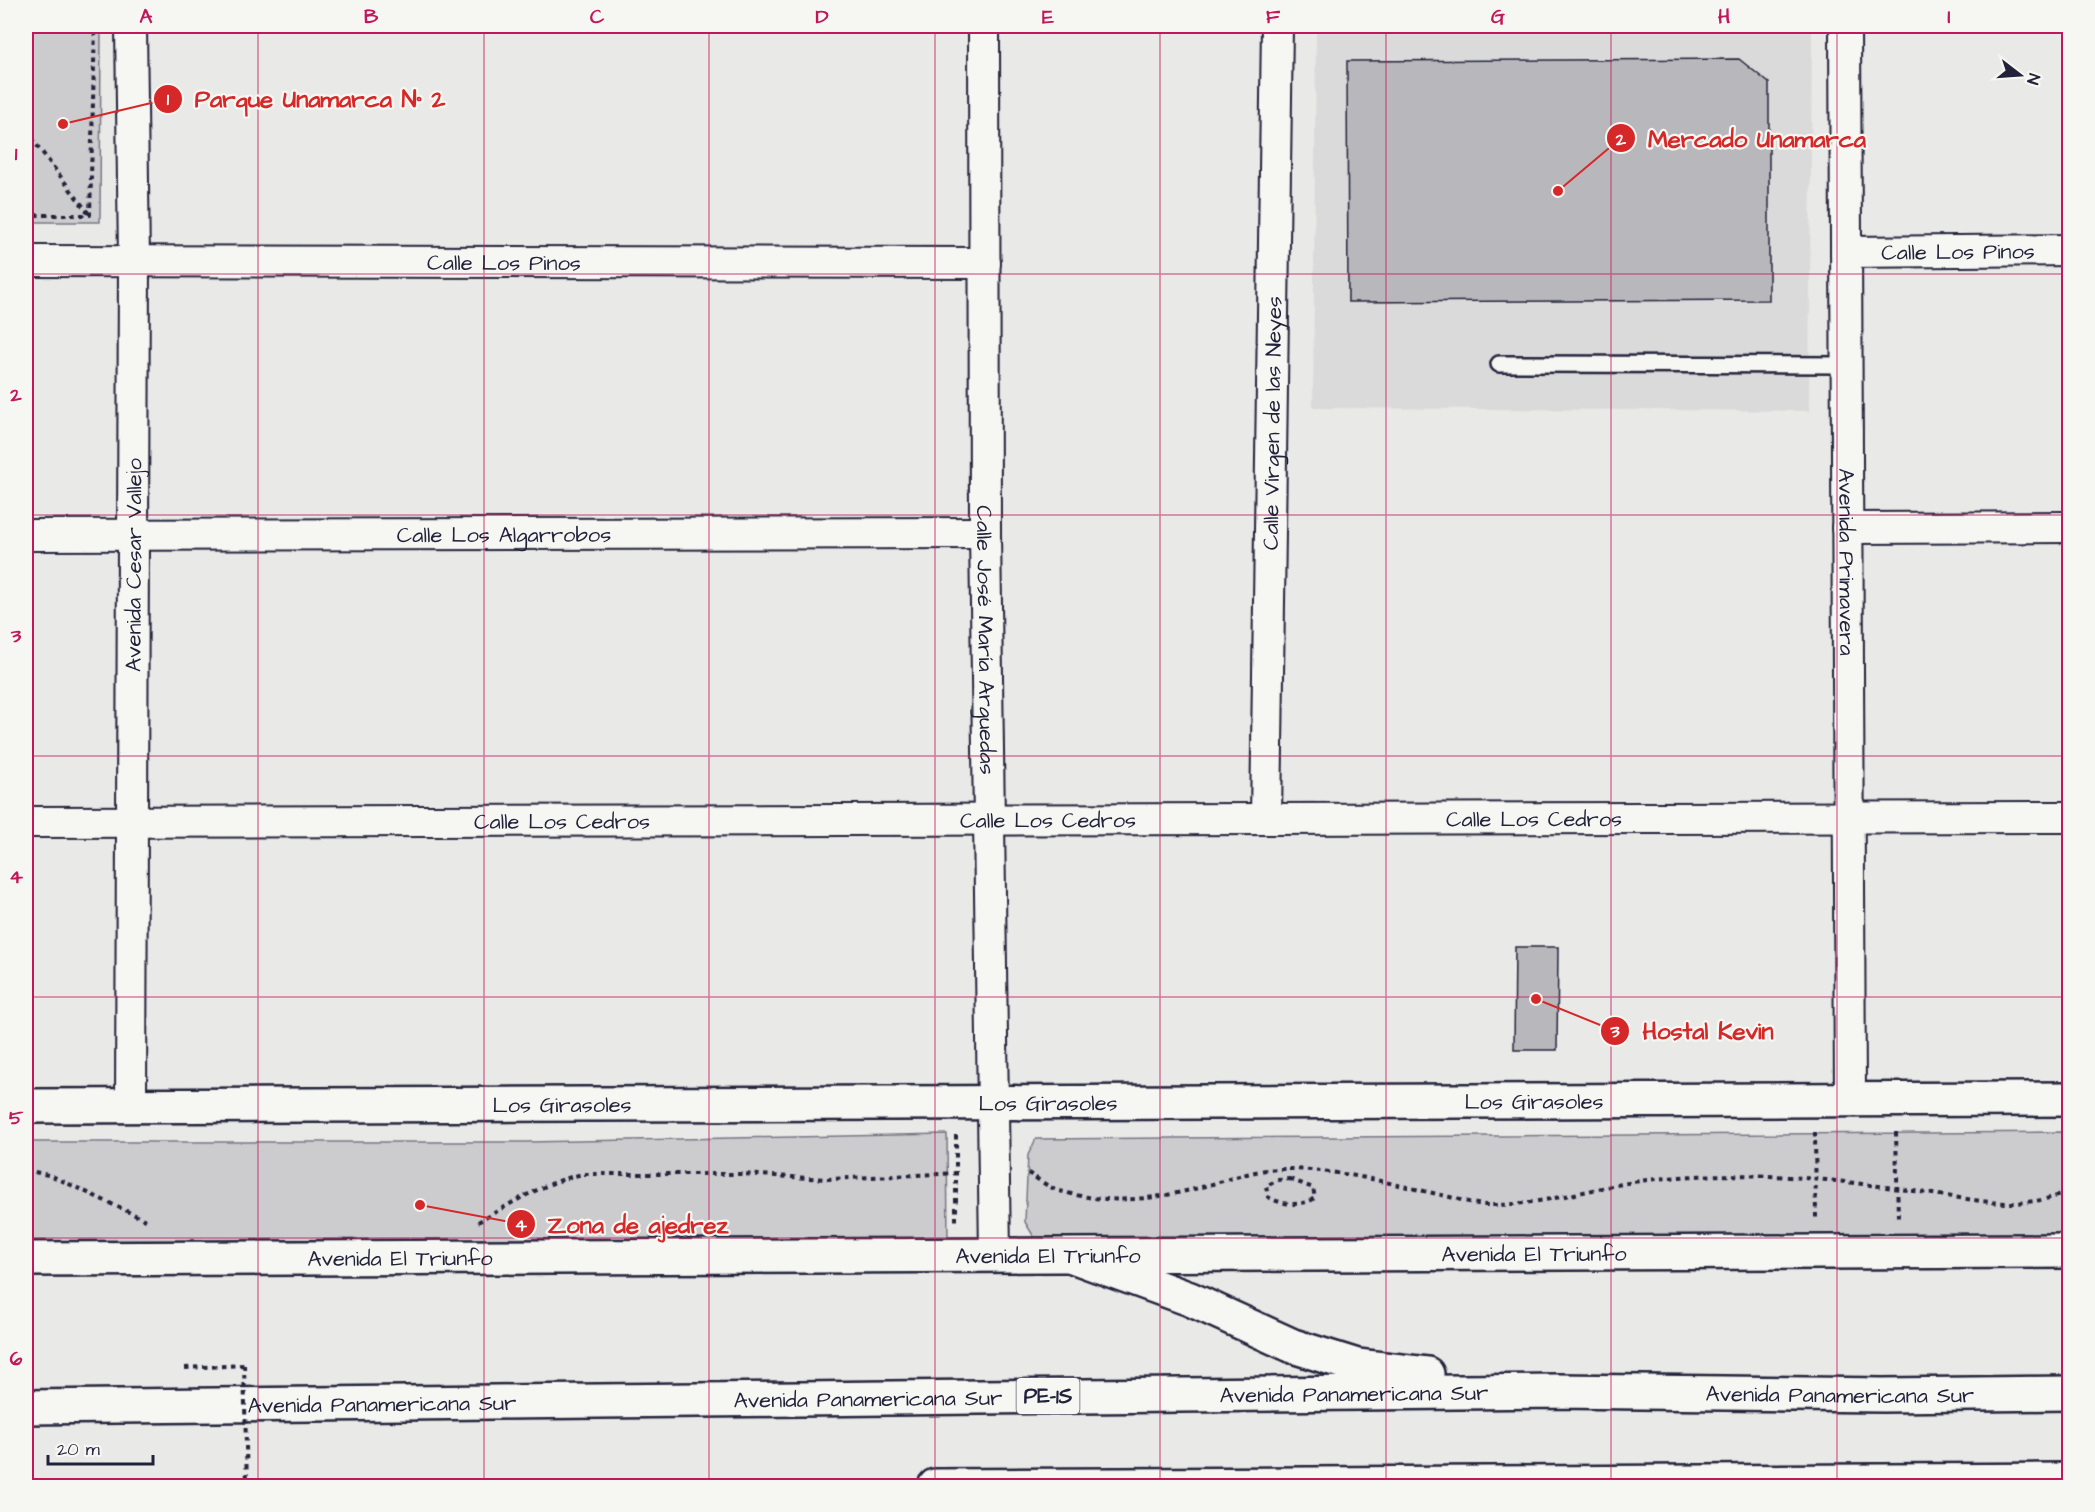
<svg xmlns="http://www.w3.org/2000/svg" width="2095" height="1512" font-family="'Architects Daughter',sans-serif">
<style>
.built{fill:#dadada}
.green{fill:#ccccce;stroke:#777784;stroke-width:1.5}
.building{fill:#b8b8bc;stroke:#22223b;stroke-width:1.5}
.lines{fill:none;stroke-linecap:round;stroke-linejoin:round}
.service-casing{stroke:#22223b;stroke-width:20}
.minor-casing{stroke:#22223b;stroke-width:34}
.tertiary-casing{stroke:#22223b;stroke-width:38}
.secondary-casing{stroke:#22223b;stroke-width:38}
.motorway-casing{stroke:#22223b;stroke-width:38}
.path{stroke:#22223b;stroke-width:4;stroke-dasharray:4.5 4.5;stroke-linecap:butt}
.service{stroke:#f6f6f2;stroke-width:15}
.minor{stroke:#f6f6f2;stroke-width:30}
.tertiary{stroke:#f6f6f2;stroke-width:33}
.secondary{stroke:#f6f6f2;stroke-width:33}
.motorway{stroke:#f6f6f2;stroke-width:33}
.path-bridge{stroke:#22223b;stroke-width:4;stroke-dasharray:4.5 4.5;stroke-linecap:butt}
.grid{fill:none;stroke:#c2185b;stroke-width:1.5;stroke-opacity:0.55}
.labels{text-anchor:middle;stroke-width:4.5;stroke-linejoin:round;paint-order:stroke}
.shield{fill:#f6f6f2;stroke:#626272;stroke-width:1.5}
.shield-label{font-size:21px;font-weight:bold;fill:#22223b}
.street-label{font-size:22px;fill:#22223b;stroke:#f6f6f2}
.leader{fill:none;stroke:#d62828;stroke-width:2}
.callout-dot{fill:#d62828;stroke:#f6f6f2;stroke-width:2}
.mark-label{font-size:18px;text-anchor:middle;font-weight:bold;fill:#fff}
.callout-label{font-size:24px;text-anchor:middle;font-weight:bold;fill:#d62828;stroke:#f6f6f2;stroke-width:4.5;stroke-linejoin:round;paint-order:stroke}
.neatline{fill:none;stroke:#c2185b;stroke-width:2}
.grid-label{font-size:20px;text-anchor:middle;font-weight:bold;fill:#c2185b}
</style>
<rect width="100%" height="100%" fill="#e9e9e7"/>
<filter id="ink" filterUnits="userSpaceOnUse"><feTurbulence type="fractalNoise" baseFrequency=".0167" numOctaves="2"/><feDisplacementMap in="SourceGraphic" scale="12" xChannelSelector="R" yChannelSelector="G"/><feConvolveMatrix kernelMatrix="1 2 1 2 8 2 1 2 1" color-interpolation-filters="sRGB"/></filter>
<g filter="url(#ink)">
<!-- built -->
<path class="built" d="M 1316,26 L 1812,26 L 1809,411 L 1313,408 Z"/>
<!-- green -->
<path class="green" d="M 26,26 L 101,26 L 100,222 L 26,222 Z
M 2069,1132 L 2069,1236 L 1034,1237 L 1025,1222 L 1028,1155 L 1036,1139 Z
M 947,1134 L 948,1243 L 26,1249 L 26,1142 L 528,1142 Z"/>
<!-- building -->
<path class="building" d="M 1739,59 L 1769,83 L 1769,300 L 1348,302 L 1347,61 Z
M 1515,947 L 1558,947 L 1557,1050 L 1514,1050 Z"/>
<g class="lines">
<!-- service casing -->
<g class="service-casing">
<path id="service" d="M 1499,364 L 1846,365"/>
</g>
<!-- minor casing -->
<g class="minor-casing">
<g id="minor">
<path id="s1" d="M 984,26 L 985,533 L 995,1254"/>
<path id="s2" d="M 1845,26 L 1850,1098"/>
<path id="s3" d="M 1846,252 L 2070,250"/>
<path id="s4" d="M 26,261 L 985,263"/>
<path d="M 1847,528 L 2070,527"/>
<path id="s5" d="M 26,535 L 985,533"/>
<path id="s6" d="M 1266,819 L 1277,26"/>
<path id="s7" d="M 26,822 L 2070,817"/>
<path id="s8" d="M 131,1105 L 134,261 L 131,26"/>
</g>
</g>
<!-- tertiary casing -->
<g class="tertiary-casing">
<g id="tertiary">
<path id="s9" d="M 26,1106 L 2070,1099"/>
</g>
</g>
<!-- secondary casing -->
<g class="secondary-casing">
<g id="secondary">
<path id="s10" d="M 26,1259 L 2070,1251"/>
</g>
</g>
<!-- motorway casing -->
<g class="motorway-casing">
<g id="motorway">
<path d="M 1075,1257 L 1190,1299 L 1293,1346 L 1357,1366 L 1427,1374"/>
<path id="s11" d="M 26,1407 L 1557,1391 L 1883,1395 L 2070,1393"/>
<path d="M 935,1486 L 2070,1480"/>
</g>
</g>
<!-- path -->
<path class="path" d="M 26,131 L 89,214
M 26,215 L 90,215 L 95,26
M 1815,1132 L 1816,1218
M 1896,1132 L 1898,1218
M 956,1135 L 956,1221
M 26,1170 L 52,1176 L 150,1222
M 1028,1173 C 1038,1179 1049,1188 1060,1191 C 1108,1205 1154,1200 1202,1187 C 1228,1180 1252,1170 1279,1169 C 1333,1168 1385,1182 1437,1194 C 1454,1197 1472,1205 1489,1205 C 1546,1206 1601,1184 1657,1179 C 1751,1169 1846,1180 1939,1195 C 1991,1202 2017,1210 2070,1192
M 1290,1179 L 1313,1188 L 1315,1198 C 1301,1207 1282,1205 1268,1197 L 1266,1186 L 1278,1180 Z
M 478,1222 C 512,1203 545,1182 583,1174 L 740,1174 L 828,1179 L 960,1173
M 185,1368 L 244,1365"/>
<!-- service -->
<use href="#service" class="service"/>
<!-- minor -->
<use href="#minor" class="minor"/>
<!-- tertiary -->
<use href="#tertiary" class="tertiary"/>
<!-- secondary -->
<use href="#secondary" class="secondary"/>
<!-- motorway -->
<use href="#motorway" class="motorway"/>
<!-- path-bridge -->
<path class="path-bridge" d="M 244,1365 L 247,1486"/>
</g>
</g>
<!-- grid -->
<path class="grid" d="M 258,26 L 258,1486M 484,26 L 484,1486M 709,26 L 709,1486M 935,26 L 935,1486M 1160,26 L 1160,1486M 1386,26 L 1386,1486M 1611,26 L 1611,1486M 1837,26 L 1837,1486M 26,274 L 2070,274M 26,515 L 2070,515M 26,756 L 2070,756M 26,997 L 2070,997M 26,1238 L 2070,1238"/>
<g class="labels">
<!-- shield labels -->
<rect class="shield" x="1016.5" y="1378" width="63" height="36" rx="4.5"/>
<g class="shield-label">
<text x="1048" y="1403">PE-1S</text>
</g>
<!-- street labels -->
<g class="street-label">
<text dy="8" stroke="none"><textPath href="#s3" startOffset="112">Calle Los Pinos</textPath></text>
<text dy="8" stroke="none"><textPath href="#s4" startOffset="478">Calle Los Pinos</textPath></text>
<text dy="8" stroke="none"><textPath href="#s6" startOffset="396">Calle Virgen de las Neyes</textPath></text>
<text dy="8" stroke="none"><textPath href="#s5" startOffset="478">Calle Los Algarrobos</textPath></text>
<text dy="8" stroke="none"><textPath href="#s2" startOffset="536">Avenida Primavera</textPath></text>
<text dy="8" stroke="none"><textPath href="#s8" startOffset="540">Avenida Cesar Vallejo</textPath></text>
<text dy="8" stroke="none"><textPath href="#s1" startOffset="614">Calle José María Arguedas</textPath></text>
<text dy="8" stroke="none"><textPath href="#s7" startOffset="1508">Calle Los Cedros</textPath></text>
<text dy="8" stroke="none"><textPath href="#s7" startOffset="1022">Calle Los Cedros</textPath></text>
<text dy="8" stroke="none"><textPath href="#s7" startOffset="536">Calle Los Cedros</textPath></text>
<text dy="8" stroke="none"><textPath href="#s9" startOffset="1508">Los Girasoles</textPath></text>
<text dy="8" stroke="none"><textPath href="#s9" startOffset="1022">Los Girasoles</textPath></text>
<text dy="8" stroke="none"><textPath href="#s9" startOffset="536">Los Girasoles</textPath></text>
<text dy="8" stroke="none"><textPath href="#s10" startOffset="1508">Avenida El Triunfo</textPath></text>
<text dy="8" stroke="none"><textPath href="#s10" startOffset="1022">Avenida El Triunfo</textPath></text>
<text dy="8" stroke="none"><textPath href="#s10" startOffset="374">Avenida El Triunfo</textPath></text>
<text dy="8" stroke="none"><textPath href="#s11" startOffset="1328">Avenida Panamericana Sur</textPath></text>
<text dy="8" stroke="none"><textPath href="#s11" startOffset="1814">Avenida Panamericana Sur</textPath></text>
<text dy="8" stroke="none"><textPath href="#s11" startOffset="842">Avenida Panamericana Sur</textPath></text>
<text dy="8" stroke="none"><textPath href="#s11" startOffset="356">Avenida Panamericana Sur</textPath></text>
</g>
</g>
<!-- callouts -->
<path class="leader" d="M63 124L168 99M1558 191L1621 138M1536 999L1615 1031M420 1205L521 1224"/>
<g class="callout-dot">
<circle cx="63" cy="124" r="6"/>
<circle cx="1558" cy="191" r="6"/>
<circle cx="1536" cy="999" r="6"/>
<circle cx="420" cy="1205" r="6"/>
<circle cx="168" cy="99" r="15"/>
<circle cx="1621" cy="138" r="15"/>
<circle cx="1615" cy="1031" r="15"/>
<circle cx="521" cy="1224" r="15"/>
</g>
<g class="mark-label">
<text x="168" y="105">1</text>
<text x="1621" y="145">2</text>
<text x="1615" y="1037">3</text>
<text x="521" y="1231">4</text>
</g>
<g class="callout-label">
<text x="320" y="107">Parque Unamarca N° 2</text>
<text x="1757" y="147">Mercado Unamarca</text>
<text x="1708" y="1039">Hostal Kevin</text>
<text x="638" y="1233">Zona de ajedrez</text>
</g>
<!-- margin -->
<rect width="2095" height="1512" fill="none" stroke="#f6f6f2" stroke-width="66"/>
<!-- north arrow -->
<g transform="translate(2020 75) rotate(107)" stroke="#f6f6f2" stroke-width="4.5" paint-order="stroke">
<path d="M0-4.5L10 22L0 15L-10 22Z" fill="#22223b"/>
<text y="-9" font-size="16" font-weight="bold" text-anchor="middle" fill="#22223b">N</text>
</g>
<!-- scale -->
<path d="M48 1455v9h105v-9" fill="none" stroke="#22223b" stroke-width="3"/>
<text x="57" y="1455" font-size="18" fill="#22223b" stroke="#f6f6f2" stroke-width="4.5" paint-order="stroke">20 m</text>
<rect x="33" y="33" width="2029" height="1446" class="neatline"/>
<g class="grid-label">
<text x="146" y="23">A</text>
<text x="371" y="23">B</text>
<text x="597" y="23">C</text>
<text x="822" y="23">D</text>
<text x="1048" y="23">E</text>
<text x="1273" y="23">F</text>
<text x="1498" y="23">G</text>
<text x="1724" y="23">H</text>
<text x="1949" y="23">I</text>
<text x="16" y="160">1</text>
<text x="16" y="401">2</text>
<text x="16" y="642">3</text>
<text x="16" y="883">4</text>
<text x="16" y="1124">5</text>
<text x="16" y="1365">6</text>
</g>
</svg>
